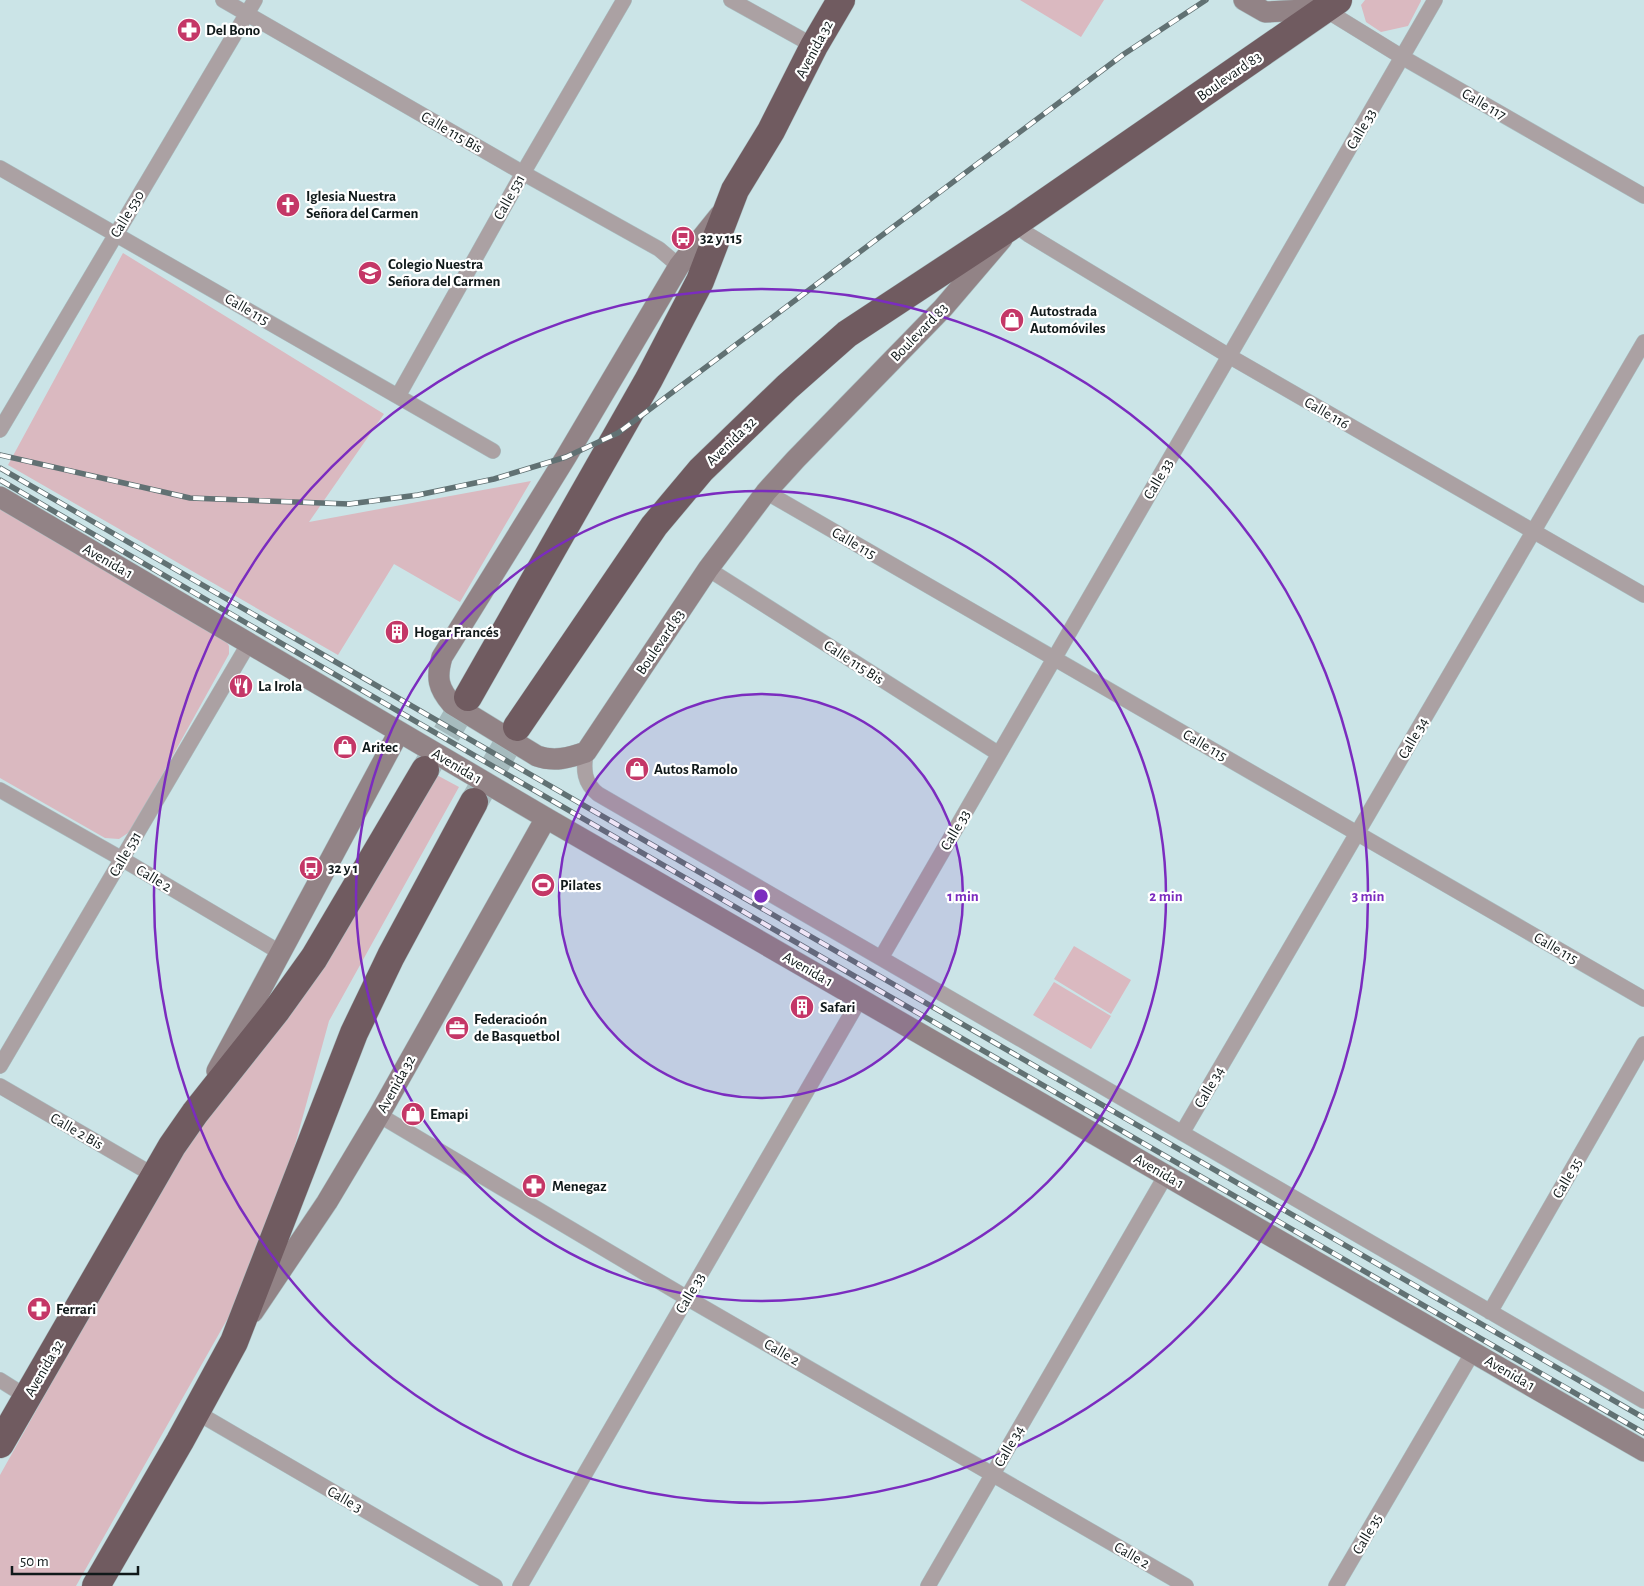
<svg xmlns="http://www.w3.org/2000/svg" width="1644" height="1586" font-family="'Alegreya Sans',sans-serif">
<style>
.green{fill:#dab9c0}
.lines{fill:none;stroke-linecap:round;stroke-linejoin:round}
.highway-tunnel{stroke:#a6bbbe;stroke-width:28;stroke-dasharray:28 14;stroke-linecap:butt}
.street-casing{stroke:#a9bfc2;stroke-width:16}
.secondary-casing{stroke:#a9bfc2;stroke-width:22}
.highway-casing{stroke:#a9bfc2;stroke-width:29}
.street{stroke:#aba1a3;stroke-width:15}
.secondary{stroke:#928386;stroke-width:21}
.highway{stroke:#705b60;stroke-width:28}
.rail-casing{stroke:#617173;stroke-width:5.5}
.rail{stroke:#fff;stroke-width:4;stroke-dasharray:11;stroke-linecap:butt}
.ring{fill:none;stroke:#7b2cbf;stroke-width:2.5}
.labels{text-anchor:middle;stroke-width:4.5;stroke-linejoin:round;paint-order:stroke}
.poi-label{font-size:15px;font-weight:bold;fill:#10191a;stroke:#fff;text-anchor:start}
.street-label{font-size:15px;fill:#10191a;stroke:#fff}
.centre{fill:#7b2cbf;stroke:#fff;stroke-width:2.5}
.ring-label{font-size:15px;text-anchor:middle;font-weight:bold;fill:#7b2cbf;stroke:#fff;stroke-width:4.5;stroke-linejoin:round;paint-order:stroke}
</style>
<rect width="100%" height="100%" fill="#cbe4e7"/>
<!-- green -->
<path class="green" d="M 1020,0 L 1104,0 L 1081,37 Z
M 1365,0 L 1421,0 L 1421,1 L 1408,26 L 1381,32 L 1366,22 L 1361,5 Z
M 123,253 L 384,414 L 309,522 L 531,481 L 460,602 L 394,564 L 338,655 L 8,465 Z
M 0,507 L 224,637 L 229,646 L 229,654 L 131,831 L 119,839 L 105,838 L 0,778 Z
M 433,773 L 459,787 L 329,1021 L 266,1251 L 76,1586 L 0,1586 L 0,1475 L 187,1141 Z
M 1074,946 L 1131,980 L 1111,1014 L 1054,979 Z
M 1054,982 L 1111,1016 L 1091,1049 L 1033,1015 Z"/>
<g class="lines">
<!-- highway-tunnel -->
<path class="highway-tunnel" d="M 425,770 L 468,697
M 474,802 L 517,727"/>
<!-- street casing -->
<g class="street-casing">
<path id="street" d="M 223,0 L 523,173 L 659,249 L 679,266
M 731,0 L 814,46
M 1324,9 L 1402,57 L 1644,196
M 0,168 L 493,451
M 1014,224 L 1029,235 L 1229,356 L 1644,595
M 398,396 L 523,173 L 624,0
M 0,430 L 255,0
M 766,492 L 1644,999
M 708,569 L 999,754
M 586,752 C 583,770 584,783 598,794 L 1644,1401
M 0,790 L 122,859 L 281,953
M 881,958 L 1435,0
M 0,1066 L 249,643
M 0,1086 L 155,1176
M 379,1115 L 687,1298 L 1186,1586
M 1182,1133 L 1644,342
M 1490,1312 L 1644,1044
M 0,1380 L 27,1397
M 196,1412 L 495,1586
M 520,1586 L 860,999
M 928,1586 L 1166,1175
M 1336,1586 L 1473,1352"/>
</g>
<!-- secondary casing -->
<g class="secondary-casing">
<path id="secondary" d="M 1244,0 L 1265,12 L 1324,9
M 720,215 L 679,266 L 566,457 L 442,657 C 436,678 438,688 452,704 L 537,756 C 554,762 569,758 586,752 L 708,569 L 766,492 L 796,459 L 943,308 L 1002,239
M 0,497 L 546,818 L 1644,1451
M 217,1071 L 399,732
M 253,1312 L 327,1202 L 379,1115 L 546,818"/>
</g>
<!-- highway casing -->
<g class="highway-casing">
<path id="highway" d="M 468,697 L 649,379 L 700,281 L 735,190 L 771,131 L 814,46 L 841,0
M 517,727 L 654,526 L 701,470 L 787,387 L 847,334 L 1014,224 L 1338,0
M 0,1444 L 172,1146 L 195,1113 L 276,1011 L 314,958 L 425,770
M 96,1586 L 180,1441 L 234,1342 L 354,1033 L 391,956 L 474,802"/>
</g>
<!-- street -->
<use href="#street" class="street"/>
<!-- secondary -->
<use href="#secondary" class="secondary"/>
<!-- highway -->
<use href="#highway" class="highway"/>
<!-- rail casing -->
<g class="rail-casing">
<path id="rail" d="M 0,455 L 190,498 L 349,504 L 418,495 L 494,479 L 566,457 L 618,433 L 1124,54 L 1206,0
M 0,468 L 1644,1418
M 0,480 L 868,984 L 1644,1433"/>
</g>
<!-- rail -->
<use href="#rail" class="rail"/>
</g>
<!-- distance rings -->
<circle cx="761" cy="896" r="202" fill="#7b2cbf" fill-opacity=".12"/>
<g class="ring">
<circle cx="761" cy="896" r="202"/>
<circle cx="761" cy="896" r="405"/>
<circle cx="761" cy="896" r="607"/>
</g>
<!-- icons -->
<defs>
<g id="pharmacy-disc" transform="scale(1.25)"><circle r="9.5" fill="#c43767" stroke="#fff"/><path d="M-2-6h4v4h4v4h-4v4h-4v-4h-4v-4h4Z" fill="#fff"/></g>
<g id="church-disc" transform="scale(1.25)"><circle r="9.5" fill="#c43767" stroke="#fff"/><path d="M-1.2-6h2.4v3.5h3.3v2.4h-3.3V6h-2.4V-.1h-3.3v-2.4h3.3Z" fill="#fff"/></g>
<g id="bus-disc" transform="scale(1.25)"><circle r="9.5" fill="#c43767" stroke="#fff"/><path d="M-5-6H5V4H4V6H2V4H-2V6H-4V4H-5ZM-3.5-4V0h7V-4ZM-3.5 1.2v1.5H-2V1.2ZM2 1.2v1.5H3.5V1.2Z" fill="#fff"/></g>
<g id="school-disc" transform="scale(1.25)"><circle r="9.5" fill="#c43767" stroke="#fff"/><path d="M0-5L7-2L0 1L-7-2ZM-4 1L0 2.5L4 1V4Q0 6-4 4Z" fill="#fff"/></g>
<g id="shop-disc" transform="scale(1.25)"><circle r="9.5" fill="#c43767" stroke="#fff"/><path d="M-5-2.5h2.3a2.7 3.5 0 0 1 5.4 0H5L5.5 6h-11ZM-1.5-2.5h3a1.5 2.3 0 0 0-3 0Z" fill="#fff"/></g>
<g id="building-disc" transform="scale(1.25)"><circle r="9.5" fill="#c43767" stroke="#fff"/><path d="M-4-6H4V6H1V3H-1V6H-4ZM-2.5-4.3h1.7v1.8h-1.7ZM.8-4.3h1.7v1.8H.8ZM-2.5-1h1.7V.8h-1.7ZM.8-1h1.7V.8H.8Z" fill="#fff"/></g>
<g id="restaurant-disc" transform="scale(1.25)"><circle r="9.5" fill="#c43767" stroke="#fff"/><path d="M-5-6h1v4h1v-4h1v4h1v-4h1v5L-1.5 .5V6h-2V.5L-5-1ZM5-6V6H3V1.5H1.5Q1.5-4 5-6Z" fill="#fff"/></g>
<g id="stadium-disc" transform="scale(1.25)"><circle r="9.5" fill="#c43767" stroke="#fff"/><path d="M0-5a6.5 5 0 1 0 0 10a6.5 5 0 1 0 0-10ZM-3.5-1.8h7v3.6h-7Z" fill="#fff"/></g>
<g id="office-disc" transform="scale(1.25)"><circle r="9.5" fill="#c43767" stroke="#fff"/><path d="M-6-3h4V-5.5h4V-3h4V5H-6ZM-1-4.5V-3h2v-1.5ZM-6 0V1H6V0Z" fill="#fff"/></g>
</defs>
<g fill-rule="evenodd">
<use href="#pharmacy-disc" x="189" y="30"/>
<use href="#church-disc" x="288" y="205"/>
<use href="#bus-disc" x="683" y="238"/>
<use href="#school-disc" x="370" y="273"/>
<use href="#shop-disc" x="1012" y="320"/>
<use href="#building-disc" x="397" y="632"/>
<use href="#restaurant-disc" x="241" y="686"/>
<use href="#shop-disc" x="345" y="747"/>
<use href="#shop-disc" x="637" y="769"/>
<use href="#bus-disc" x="311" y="868"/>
<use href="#stadium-disc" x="543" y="885"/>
<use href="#building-disc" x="802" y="1007"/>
<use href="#office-disc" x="457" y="1028"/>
<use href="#shop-disc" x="413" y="1114"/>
<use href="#pharmacy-disc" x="534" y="1186"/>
<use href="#pharmacy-disc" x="39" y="1309"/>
</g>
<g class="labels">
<!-- poi labels -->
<g class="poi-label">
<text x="206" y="35">Del Bono</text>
<text x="306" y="201">Iglesia Nuestra<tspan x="306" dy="17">Señora del Carmen</tspan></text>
<text x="700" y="243">32 y 115</text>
<text x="388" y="269">Colegio Nuestra<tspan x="388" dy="17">Señora del Carmen</tspan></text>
<text x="1030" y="316">Autostrada<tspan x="1030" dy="17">Automóviles</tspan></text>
<text x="414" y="637">Hogar Francés</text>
<text x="258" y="691">La Irola</text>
<text x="362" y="752">Aritec</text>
<text x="654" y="774">Autos Ramolo</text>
<text x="328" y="873">32 y 1</text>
<text x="560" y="890">Pilates</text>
<text x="820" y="1012">Safari</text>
<text x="474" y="1024">Federacioón<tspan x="474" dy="17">de Basquetbol</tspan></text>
<text x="430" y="1119">Emapi</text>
<text x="552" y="1191">Menegaz</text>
<text x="56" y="1314">Ferrari</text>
</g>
<!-- street labels -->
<g class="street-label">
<text transform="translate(814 49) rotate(-62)" y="5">Avenida 32</text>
<text transform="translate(1229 76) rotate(-35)" y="5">Boulevard 83</text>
<text transform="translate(1484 104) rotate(30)" y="5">Calle 117</text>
<text transform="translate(1361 129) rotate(-60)" y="5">Calle 33</text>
<text transform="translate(452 132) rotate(30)" y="5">Calle 115 Bis</text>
<text transform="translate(509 197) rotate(-61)" y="5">Calle 531</text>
<text transform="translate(127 214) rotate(-59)" y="5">Calle 530</text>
<text transform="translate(247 309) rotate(30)" y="5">Calle 115</text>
<text transform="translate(919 332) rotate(-46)" y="5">Boulevard 83</text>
<text transform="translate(1327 413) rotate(30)" y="5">Calle 116</text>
<text transform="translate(731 441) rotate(-44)" y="5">Avenida 32</text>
<text transform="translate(1158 479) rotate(-60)" y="5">Calle 33</text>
<text transform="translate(854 543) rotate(30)" y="5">Calle 115</text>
<text transform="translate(108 561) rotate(30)" y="5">Avenida 1</text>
<text transform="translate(660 642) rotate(-56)" y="5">Boulevard 83</text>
<text transform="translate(854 662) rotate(33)" y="5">Calle 115 Bis</text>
<text transform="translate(1413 738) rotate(-60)" y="5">Calle 34</text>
<text transform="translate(1205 745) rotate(30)" y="5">Calle 115</text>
<text transform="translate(457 766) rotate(31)" y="5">Avenida 1</text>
<text transform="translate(955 830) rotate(-60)" y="5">Calle 33</text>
<text transform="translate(125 854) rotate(-60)" y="5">Calle 531</text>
<text transform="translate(154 878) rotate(31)" y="5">Calle 2</text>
<text transform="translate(1556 948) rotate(30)" y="5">Calle 115</text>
<text transform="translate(808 969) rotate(30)" y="5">Avenida 1</text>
<text transform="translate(396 1084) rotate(-61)" y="5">Avenida 32</text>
<text transform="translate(1209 1087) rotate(-60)" y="5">Calle 34</text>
<text transform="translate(77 1131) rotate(30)" y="5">Calle 2 Bis</text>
<text transform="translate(1159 1171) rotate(30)" y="5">Avenida 1</text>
<text transform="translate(1567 1178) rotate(-60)" y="5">Calle 35</text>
<text transform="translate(690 1293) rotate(-60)" y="5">Calle 33</text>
<text transform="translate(782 1352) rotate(30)" y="5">Calle 2</text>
<text transform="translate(44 1368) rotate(-60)" y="5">Avenida 32</text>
<text transform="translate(1510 1373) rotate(30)" y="5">Avenida 1</text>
<text transform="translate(1009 1446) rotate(-60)" y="5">Calle 34</text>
<text transform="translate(345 1499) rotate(30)" y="5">Calle 3</text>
<text transform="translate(1367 1534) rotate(-60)" y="5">Calle 35</text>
<text transform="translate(1132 1555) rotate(30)" y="5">Calle 2</text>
</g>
</g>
<circle cx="761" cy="896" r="8" class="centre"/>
<g class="ring-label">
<text x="963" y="901">1 min</text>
<text x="1166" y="901">2 min</text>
<text x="1368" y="901">3 min</text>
</g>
<!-- scale -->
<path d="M12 1566v8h126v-8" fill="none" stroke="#10191a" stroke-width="2.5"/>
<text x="20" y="1566" font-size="15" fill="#10191a" stroke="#ffffff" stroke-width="4" paint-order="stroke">50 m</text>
</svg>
